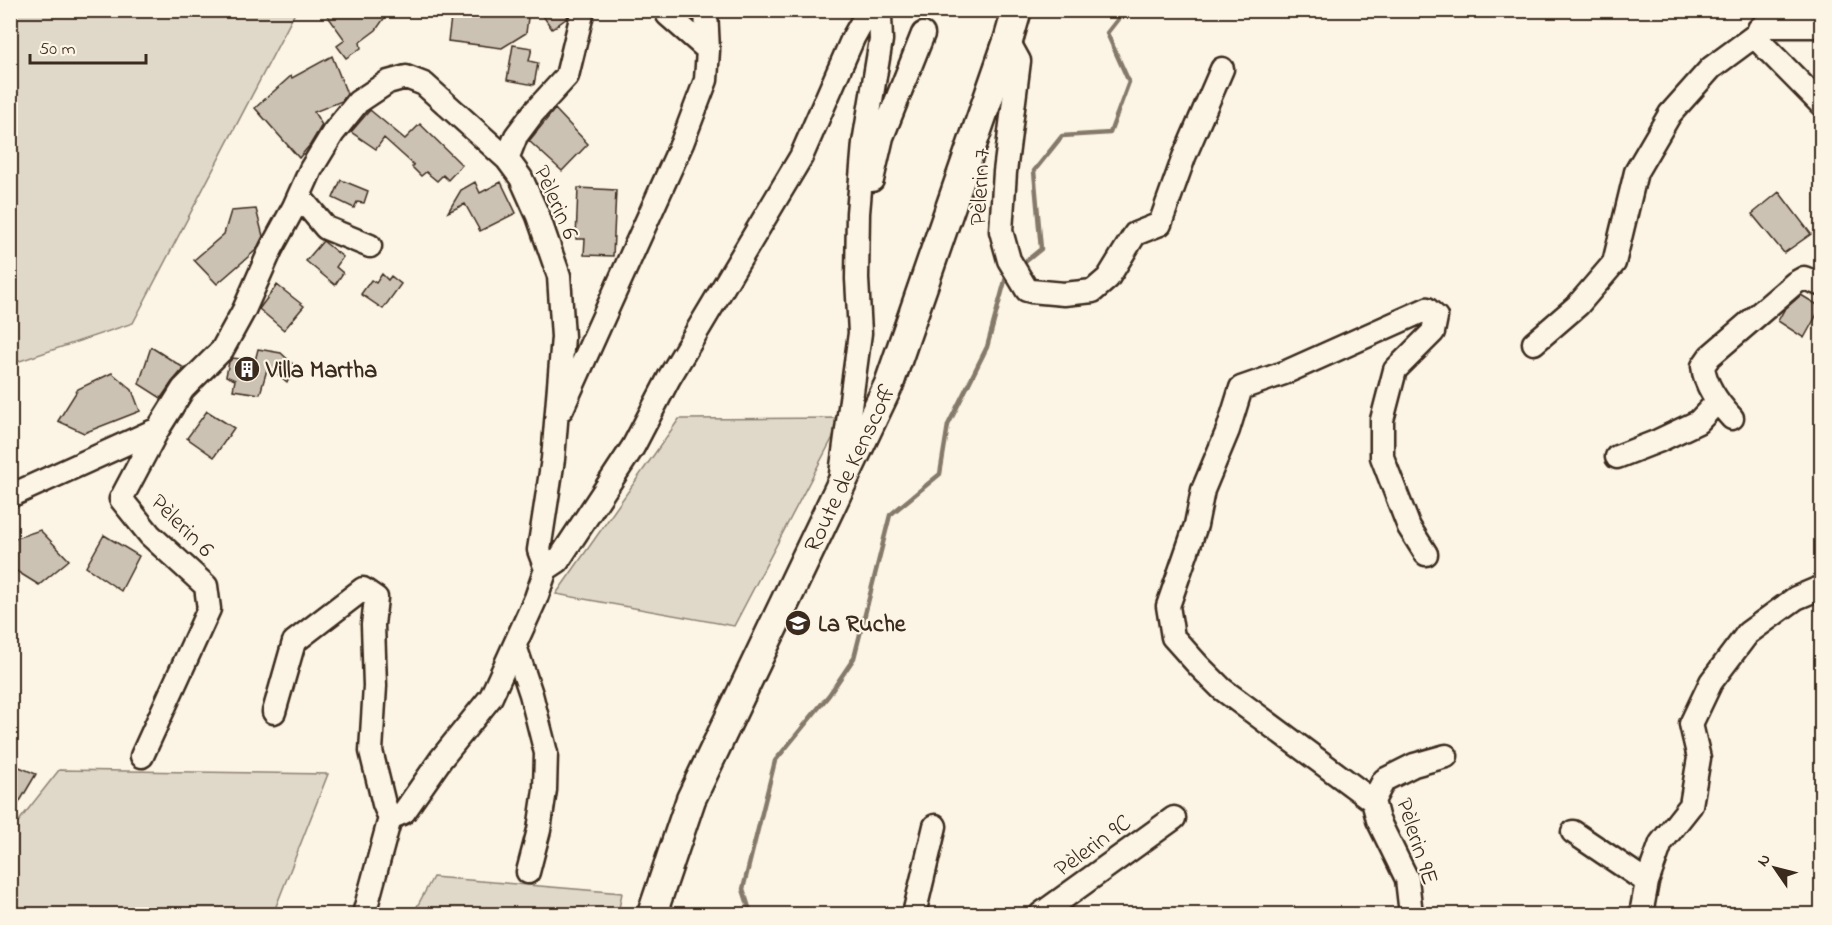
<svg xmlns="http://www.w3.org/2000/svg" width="1832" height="925" font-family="'Indie Flower',sans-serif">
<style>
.green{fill:#e0d8c8;stroke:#8e8173;stroke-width:1.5}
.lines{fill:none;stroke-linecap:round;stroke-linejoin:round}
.stream{stroke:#85796b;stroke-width:4.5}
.building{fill:#ccc2b3;stroke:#3b2a1e;stroke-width:1.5}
.minor-casing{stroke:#3b2a1e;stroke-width:27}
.major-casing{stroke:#3b2a1e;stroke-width:33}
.minor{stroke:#fcf5e5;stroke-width:22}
.major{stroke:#fcf5e5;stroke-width:28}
.labels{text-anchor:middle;stroke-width:4.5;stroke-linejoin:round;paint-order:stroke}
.street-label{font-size:24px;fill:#3b2a1e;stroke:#fcf5e5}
.poi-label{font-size:24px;font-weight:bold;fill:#3b2a1e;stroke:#fcf5e5;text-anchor:start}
</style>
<rect width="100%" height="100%" fill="#fcf5e5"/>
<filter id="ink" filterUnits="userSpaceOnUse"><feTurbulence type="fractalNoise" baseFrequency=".0167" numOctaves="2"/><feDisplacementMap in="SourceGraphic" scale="12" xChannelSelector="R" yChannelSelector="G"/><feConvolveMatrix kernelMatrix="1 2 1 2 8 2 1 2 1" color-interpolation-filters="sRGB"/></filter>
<g filter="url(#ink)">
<!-- green -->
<path class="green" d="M 10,11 L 296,11 L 133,323 L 11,364 Z
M 843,418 L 734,626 L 556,594 L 679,419 Z
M 59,770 L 328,774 L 273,914 L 11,914 L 11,831 Z
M 433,877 L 622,893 L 618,914 L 413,914 Z"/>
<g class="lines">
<!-- stream -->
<path class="stream" d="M 1025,262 L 1041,249 L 1034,171 L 1062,136 L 1110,133 L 1129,82 L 1107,33 L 1125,10
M 751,914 L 743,889 L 775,761 L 829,695 L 854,658 L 890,515 L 940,474 L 948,425 L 987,347 L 1006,277"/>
</g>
<!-- building -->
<path class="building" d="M 334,10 L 390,10 L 376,30 L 360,42 L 361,48 L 346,58 L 337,46 L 345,40 L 327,15 Z
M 452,10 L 529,10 L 526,33 L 502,48 L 448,41 Z
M 539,10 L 569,10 L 567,18 L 552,29 Z
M 513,45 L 532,48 L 529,61 L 538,63 L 534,85 L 507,80 Z
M 332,56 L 347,94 L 342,101 L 314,112 L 322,125 L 310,145 L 299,158 L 255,108 L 291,76 L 292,78 Z
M 555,109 L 588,144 L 562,171 L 529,141 Z
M 370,110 L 405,139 L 420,124 L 462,165 L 448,180 L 443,175 L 437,181 L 426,172 L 421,176 L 412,167 L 414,165 L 384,138 L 376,149 L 351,132 Z
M 341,180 L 368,191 L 364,203 L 357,202 L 354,208 L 333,198 Z
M 475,182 L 480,193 L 501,182 L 516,213 L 480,231 L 465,204 L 448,212 L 461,190 Z
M 578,188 L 616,190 L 613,256 L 584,255 L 585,239 L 576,239 Z
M 1779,192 L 1811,234 L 1784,253 L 1752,214 Z
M 256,209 L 263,236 L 256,250 L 217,284 L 194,260 L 224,234 L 231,211 Z
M 323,241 L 343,257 L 336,267 L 343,273 L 335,285 L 306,261 Z
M 382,274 L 388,280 L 391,276 L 401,284 L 383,309 L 361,294 L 371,280 L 376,283 Z
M 277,285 L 304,306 L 284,330 L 259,309 Z
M 1801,295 L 1821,307 L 1804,338 L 1778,321 L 1784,310 Z
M 151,347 L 184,368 L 172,382 L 161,398 L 139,384 Z
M 258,349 L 281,353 L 298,369 L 287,382 L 268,366 L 260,394 L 233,390 L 235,380 L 226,376 L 229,362 L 233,358 L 255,361 Z
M 112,373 L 132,390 L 140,411 L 84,433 L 58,421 L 78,389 Z
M 207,411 L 234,428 L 214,457 L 187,438 Z
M 40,530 L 69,560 L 39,585 L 10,567 L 10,549 L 16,538 Z
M 104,535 L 139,556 L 121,591 L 86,567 Z
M 10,763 L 36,774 L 10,818 Z"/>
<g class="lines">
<!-- minor casing -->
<g class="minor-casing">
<path id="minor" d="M 668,15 L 708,50
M 1822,26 L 1763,26 L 1759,29 L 1757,39 L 1822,105
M 1008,41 L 1019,61 L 1005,172 L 1001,231 L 1009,260 L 1027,290 L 1031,291 L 1064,294 L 1093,291 L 1108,278 L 1135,234 L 1160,224 L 1184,157 L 1222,69
M 507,159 L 516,136 L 534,112 L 567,76 L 583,10
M 872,180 L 882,137 L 923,34
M 299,196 L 326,228 L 370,246
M 1534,343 L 1578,305 L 1614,263 L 1636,172 L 1670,114 L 1711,68 L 1757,34
M 562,409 L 682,143 L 706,80 L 708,50 L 706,10
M 1732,418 C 1718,403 1705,386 1703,366 L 1710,356 L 1795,283 L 1804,278 L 1822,285
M 1617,457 L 1658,441 L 1698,422 L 1717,402
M 841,474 L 860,333 L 857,279 L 858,213 L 864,143 L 881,40 L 880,16 L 876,10
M 10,496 L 158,429
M 515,646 L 531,694 L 546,753 L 545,790 L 539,830 L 528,872
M 274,712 L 294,642 L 363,589 L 376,598 L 373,625 L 375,686 L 371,751 L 384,804 L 390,818 L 404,812 L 441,759 L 491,697 L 536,598 L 546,569
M 142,756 L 209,609 L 206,586 L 150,535 L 121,499 L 158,429 L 183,389 L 222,350 L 244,310 L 271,249 L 294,207 L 311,169 L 333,133 L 358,102 L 388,82 L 406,77 L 424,84 L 507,159 L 521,178 L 538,216 L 559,276 L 563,337 L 553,459 L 539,550 L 546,569 L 558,561 L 633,447 L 669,378 L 801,157 L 853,38 L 867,13 L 875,10
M 1373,801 L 1222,689 L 1199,666 L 1173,637 L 1168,606 L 1196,525 L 1203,490 L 1228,430 L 1241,388 L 1284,373 L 1427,309 L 1436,317 L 1433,332 L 1395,370 L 1382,420 L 1382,457 L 1409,527 L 1426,554
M 1573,832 L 1647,882
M 364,914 L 390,818
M 914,914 L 935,826
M 1041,914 L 1174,818
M 1411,914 L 1407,879 L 1378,820 L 1373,801 L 1384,780 L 1414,765 L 1446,756
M 1641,914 L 1647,882 L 1661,843 L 1691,805 L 1699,758 L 1691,724 L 1711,682 L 1748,633 L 1796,598 L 1822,587"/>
</g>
<!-- major casing -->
<g class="major-casing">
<g id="major">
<path id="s1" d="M 652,914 L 691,799 L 889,384 L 1008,41 L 1017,10"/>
</g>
</g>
<!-- minor -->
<use href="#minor" class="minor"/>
<!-- major -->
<use href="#major" class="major"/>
</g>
</g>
<!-- icons -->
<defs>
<g id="building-disc" transform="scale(1.35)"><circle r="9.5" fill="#3b2a1e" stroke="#fcf5e5"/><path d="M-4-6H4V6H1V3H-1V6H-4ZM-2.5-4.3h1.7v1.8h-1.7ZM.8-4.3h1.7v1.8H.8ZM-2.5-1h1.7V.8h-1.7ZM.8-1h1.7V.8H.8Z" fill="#fff"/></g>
<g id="school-disc" transform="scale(1.35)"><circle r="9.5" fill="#3b2a1e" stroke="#fcf5e5"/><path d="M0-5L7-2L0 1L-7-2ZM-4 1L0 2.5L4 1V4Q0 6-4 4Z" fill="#fff"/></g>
</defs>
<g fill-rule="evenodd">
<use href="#building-disc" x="247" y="369"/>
<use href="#school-disc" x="798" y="623"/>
</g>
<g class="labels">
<!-- street labels -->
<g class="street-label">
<text transform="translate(979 187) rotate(-87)" y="8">Pèlerin 7</text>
<text transform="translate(557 202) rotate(66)" y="8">Pèlerin 6</text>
<text dy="8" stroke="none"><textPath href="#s1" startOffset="488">Route de Kenscoff</textPath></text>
<text transform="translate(183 525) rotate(45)" y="8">Pèlerin 6</text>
<text transform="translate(1418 841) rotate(72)" y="8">Pèlerin 9E</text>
<text transform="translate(1092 845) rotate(-36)" y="8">Pèlerin 9C</text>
</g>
<!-- poi labels -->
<g class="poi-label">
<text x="266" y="377">Villa Martha</text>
<text x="818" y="631">La Ruche</text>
</g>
</g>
<!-- margin -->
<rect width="1832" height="925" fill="none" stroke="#fcf5e5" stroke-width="36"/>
<rect x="18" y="18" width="1796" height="889" fill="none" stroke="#3b2a1e" stroke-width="2" filter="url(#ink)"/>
<!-- north arrow -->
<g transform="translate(1775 868) rotate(305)" stroke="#fcf5e5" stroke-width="4.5" paint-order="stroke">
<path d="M0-4.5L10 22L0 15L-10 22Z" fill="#3b2a1e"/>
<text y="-9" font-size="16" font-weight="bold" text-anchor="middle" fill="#3b2a1e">N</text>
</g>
<!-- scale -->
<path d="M30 54v9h116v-9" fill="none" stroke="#3b2a1e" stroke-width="3"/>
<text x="39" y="54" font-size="18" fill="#3b2a1e" stroke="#fcf5e5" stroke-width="4.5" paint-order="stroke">50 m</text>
</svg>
